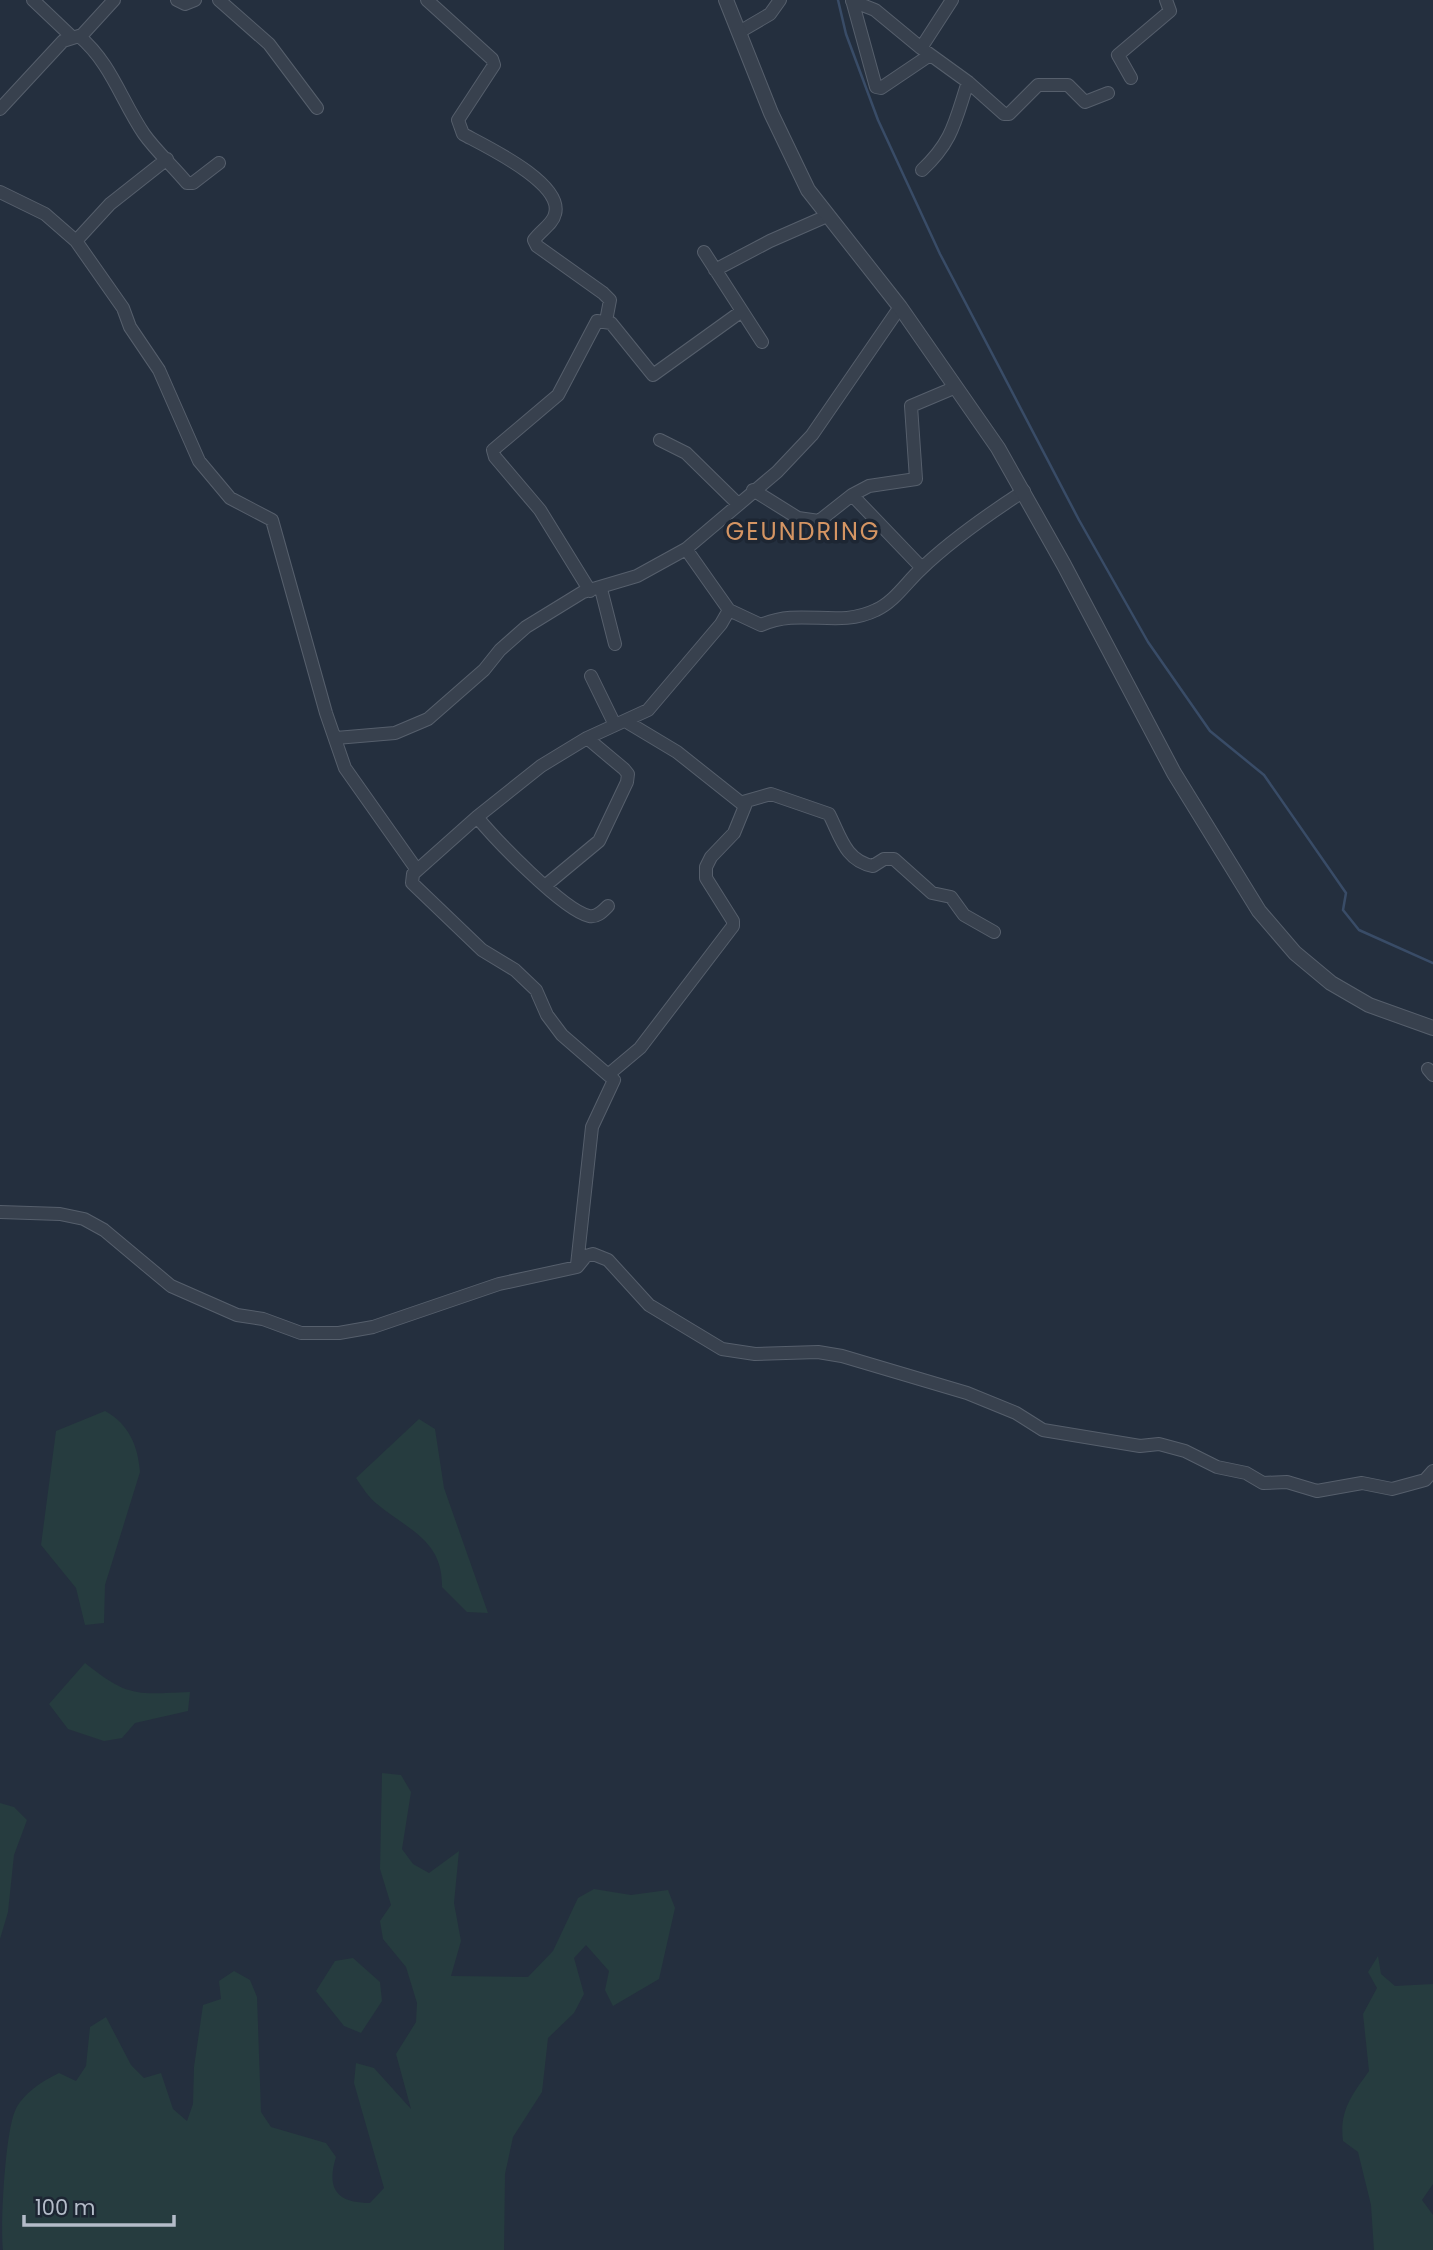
<svg xmlns="http://www.w3.org/2000/svg" width="1433" height="2250" font-family="Poppins,sans-serif">
<style>
.green{fill:#263c3f}
.lines{fill:none;stroke-linecap:round;stroke-linejoin:round}
.stream{stroke:#394c67;stroke-width:2.5}
.minor-casing{stroke:#565f6c;stroke-width:14}
.tertiary-casing{stroke:#565f6c;stroke-width:16}
.minor{stroke:#38414e;stroke-width:12}
.tertiary{stroke:#38414e;stroke-width:14}
.labels{text-anchor:middle;stroke-width:7;stroke-linejoin:round;paint-order:stroke}
.quarter-label{font-size:24px;letter-spacing:2px;fill:#d59563;stroke:#1d2633}
</style>
<rect width="100%" height="100%" fill="#242f3e"/>
<!-- green -->
<path class="green" d="M 105,1411 C 129,1424 138,1446 140,1472 L 105,1585 L 104,1623 L 85,1625 L 76,1588 L 41,1545 L 56,1431 Z
M 419,1419 L 435,1429 L 444,1488 L 488,1613 L 467,1612 L 442,1587 C 443,1540 408,1530 377,1504 C 369,1498 362,1487 356,1478 Z
M 85,1663 C 129,1698 136,1694 190,1692 L 188,1711 L 135,1723 L 122,1738 L 104,1741 L 68,1729 L 49,1704 Z
M 382,1773 L 401,1775 L 411,1792 L 402,1849 L 413,1864 L 429,1873 L 459,1851 L 454,1903 L 461,1941 L 451,1976 L 528,1977 L 553,1951 L 578,1898 L 594,1889 L 631,1895 L 668,1890 L 675,1908 L 659,1979 L 613,2006 L 605,1990 L 609,1971 L 586,1945 L 574,1958 L 584,1994 L 574,2013 L 548,2038 L 542,2092 L 513,2137 L 505,2174 L 504,2250 L 3,2250 C 0,2228 5,2134 15,2111 C 22,2094 44,2080 59,2073 L 76,2081 L 86,2066 L 90,2027 L 106,2017 L 131,2065 L 144,2078 L 161,2073 L 173,2109 L 187,2121 L 193,2104 L 194,2067 L 203,2005 L 221,1999 L 219,1981 L 234,1971 L 250,1980 L 257,1997 L 261,2112 L 271,2127 L 326,2143 L 336,2157 C 326,2189 337,2203 370,2203 L 384,2188 L 354,2083 L 356,2063 L 374,2068 L 411,2109 L 396,2054 L 416,2022 L 417,2003 L 406,1967 L 383,1939 L 380,1921 L 391,1905 L 380,1869 Z
M 0,1803 L 14,1807 L 27,1820 L 14,1855 L 8,1912 L 0,1939 Z
M 1378,1956 L 1381,1974 L 1395,1986 L 1433,1984 L 1433,2184 L 1422,2200 L 1433,2215 L 1433,2250 L 1374,2250 L 1371,2205 L 1358,2152 L 1343,2141 C 1339,2111 1352,2095 1369,2071 L 1363,2014 L 1377,1988 L 1368,1972 Z
M 353,1958 L 380,1982 L 382,2001 L 361,2033 L 344,2026 L 316,1991 L 335,1961 Z"/>
<g class="lines">
<!-- stream -->
<path class="stream" d="M 838,0 L 846,34 L 878,120 L 940,254 L 1079,520 L 1148,642 L 1210,731 L 1264,775 L 1346,893 L 1343,910 L 1359,930 L 1433,963"/>
<!-- minor casing -->
<g class="minor-casing">
<path id="minor" d="M 33,0 L 72,37
M 177,0 L 185,4 L 195,0
M 219,0 L 269,44 L 317,108
M 427,0 L 492,59 L 494,65 L 458,120 L 463,134 C 485,146 564,183 555,214 C 553,224 540,231 534,240 L 537,246 L 603,293 L 610,300 L 606,321
M 852,0 L 876,87 L 881,88 L 930,55
M 952,0 L 921,48 L 968,82 L 1004,114 L 1009,114 L 1038,85 L 1068,85 L 1085,102 L 1108,93
M 852,1 L 875,10 L 921,48
M 741,31 L 770,14 L 780,0
M 79,36 C 111,63 121,100 144,134 C 156,151 173,166 187,183 L 193,183 L 219,163
M 1131,78 L 1118,55 L 1170,11 L 1166,0
M 0,109 L 63,41 L 82,35 L 114,0
M 922,170 C 953,141 955,121 968,82
M 0,192 L 45,214 L 76,241 L 123,308 L 130,327 L 159,370 L 199,461 L 230,498 L 272,520 L 326,713 L 345,768 L 417,870
M 76,241 L 110,204 L 167,159
M 704,252 L 762,342
M 715,270 L 770,241 L 827,216
M 660,440 L 686,453 L 737,503
M 753,490 L 798,518 L 819,521 L 852,495 L 922,568
M 852,495 L 869,486 L 916,479 L 911,406 L 956,387
M 686,549 L 729,610
M 601,589 L 615,644
M 590,591 L 540,510 L 495,457 L 493,450 L 558,395 L 597,321 L 611,323 L 653,375 L 742,311
M 591,676 L 615,725
M 336,738 L 395,733 L 428,719 L 484,670 L 500,650 L 526,627 L 583,592 L 637,576 L 686,549 L 777,472 L 812,435 L 900,307
M 743,802 L 771,794 L 829,814 C 840,835 845,861 873,866 L 884,859 L 894,859 L 932,893 L 951,897 L 964,915 L 994,932
M 477,817 C 495,839 563,910 589,916 C 597,918 603,911 608,906
M 546,885 L 599,841 L 627,782 L 628,774 L 624,769 L 587,738
M 1428,1069 L 1433,1075
M 609,1074 L 640,1048 L 733,926 L 733,921 L 706,878 L 706,867 L 711,857 L 734,833 L 745,806 L 677,752 L 627,722
M 0,1212 L 60,1214 L 84,1219 L 104,1230 L 171,1286 L 237,1315 L 263,1319 L 301,1333 L 339,1333 L 373,1327 L 499,1284 L 577,1267 L 586,1256 L 593,1254 L 608,1260 L 649,1305 L 722,1349 L 755,1354 L 818,1352 L 842,1356 L 967,1393 L 1016,1413 L 1043,1430 L 1140,1446 L 1159,1444 L 1185,1451 L 1217,1467 L 1246,1473 L 1263,1483 L 1287,1482 L 1317,1491 L 1362,1483 L 1392,1489 L 1425,1480 L 1433,1471
M 577,1265 L 592,1127 L 614,1080 L 562,1035 L 547,1015 L 536,990 L 515,970 L 482,950 L 412,883 L 413,874 L 477,817 L 541,766 L 587,738 L 648,710 L 721,624 L 729,610 L 761,625 C 802,607 837,629 876,610 C 894,602 906,583 920,570 C 951,540 987,515 1024,491"/>
</g>
<!-- tertiary casing -->
<g class="tertiary-casing">
<path id="tertiary" d="M 726,0 L 771,113 L 808,190 L 900,307 L 998,448 L 1064,565 L 1174,773 L 1259,911 L 1295,953 L 1331,983 L 1369,1005 L 1433,1028"/>
</g>
<!-- minor -->
<use href="#minor" class="minor"/>
<!-- tertiary -->
<use href="#tertiary" class="tertiary"/>
</g>
<g class="labels">
<!-- quarter labels -->
<g class="quarter-label">
<text x="803" y="540">GEUNDRING</text>
</g>
</g>
<!-- scale -->
<path d="M24 2215v10h150v-10" fill="none" stroke="#b4bcc9" stroke-width="3.5"/>
<text x="35" y="2215" font-size="21" fill="#b4bcc9" stroke="#1d2633" stroke-width="5" paint-order="stroke">100 m</text>
</svg>
